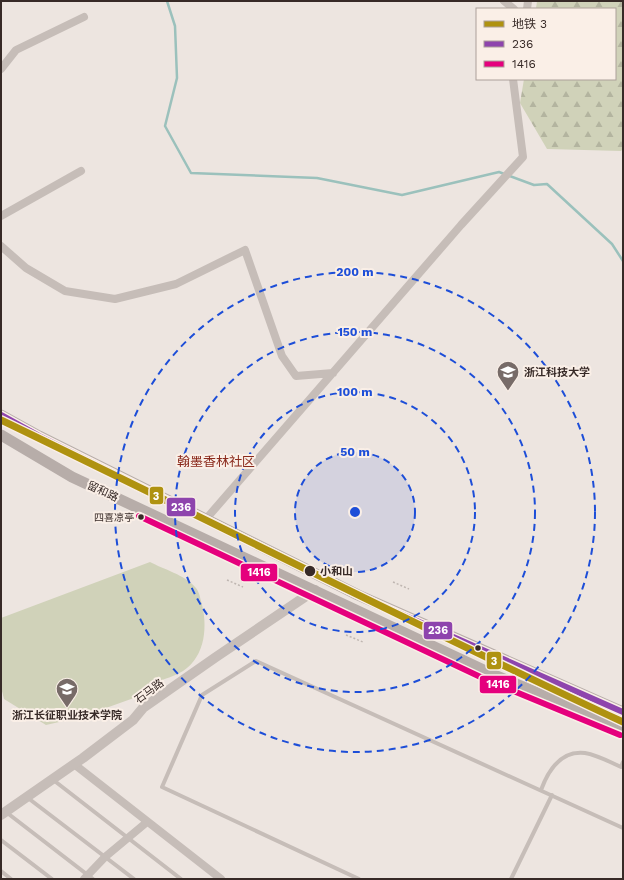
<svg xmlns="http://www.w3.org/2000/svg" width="624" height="880" font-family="'Work Sans','Noto Sans SC',sans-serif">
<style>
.forest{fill:url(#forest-firs)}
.park{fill:#d0d2b9}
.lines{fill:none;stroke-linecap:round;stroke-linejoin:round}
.stream{stroke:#9bc1bc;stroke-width:2.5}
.path{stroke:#bfb6b1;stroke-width:1.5;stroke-dasharray:2 2;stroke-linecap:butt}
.service{stroke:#c6bdb8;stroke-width:4}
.minor{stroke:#c6bdb8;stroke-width:8}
.tertiary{stroke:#c6bdb8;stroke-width:10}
.secondary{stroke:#b7ada9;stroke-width:11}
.bus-1-casing{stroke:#faefe7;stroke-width:9}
.bus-2-casing{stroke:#faefe7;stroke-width:9}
.bus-1{stroke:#8e44ad;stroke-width:6}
.bus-2{stroke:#e5007d;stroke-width:6}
.metro-1-casing{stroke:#faefe7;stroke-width:10}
.metro-1{stroke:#af9210;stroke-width:7}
.ring{fill:none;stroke:#1d4ed8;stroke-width:2;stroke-dasharray:7 5}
.bus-dot{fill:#372a27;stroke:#faefe7;stroke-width:1.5}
.labels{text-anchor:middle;stroke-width:4;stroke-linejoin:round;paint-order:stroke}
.bus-label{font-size:10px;fill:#372a27;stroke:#faefe7;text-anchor:end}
.poi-label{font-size:11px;font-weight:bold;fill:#372a27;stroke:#faefe7;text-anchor:start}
.street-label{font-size:11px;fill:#372a27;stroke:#faefe7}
.stop-label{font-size:11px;font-weight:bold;fill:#372a27;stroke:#faefe7;text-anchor:start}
.quarter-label{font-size:13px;fill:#8a2a1c;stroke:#faefe7}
.centre{fill:#1d4ed8;stroke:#faefe7;stroke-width:2}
.ring-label{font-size:12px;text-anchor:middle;font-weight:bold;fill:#1d4ed8;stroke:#faefe7;stroke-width:4;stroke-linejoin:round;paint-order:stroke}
.line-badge{stroke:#faefe7;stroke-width:1.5}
.badge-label{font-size:11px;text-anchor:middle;font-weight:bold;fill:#fff}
</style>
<defs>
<pattern id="forest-firs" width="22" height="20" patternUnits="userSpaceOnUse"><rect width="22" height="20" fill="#d0d2b9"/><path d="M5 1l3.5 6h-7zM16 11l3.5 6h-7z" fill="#b3b49f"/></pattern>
</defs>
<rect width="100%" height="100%" fill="#ede5e0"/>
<!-- forest -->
<path class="forest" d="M 537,1 L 623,1 L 623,149 L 621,151 L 547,149 L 520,103 L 524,79 L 615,79 L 615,9 L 536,9 Z"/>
<!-- park -->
<path class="park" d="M 150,562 C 163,569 185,575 195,587 C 199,591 200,597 201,601 C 208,625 206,656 183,671 C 175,676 164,679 154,683 L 156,690 L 81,717 L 46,725 L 4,699 L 1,687 L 1,618 Z"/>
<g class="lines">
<!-- stream -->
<path class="stream" d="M 167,1 L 175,26 L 177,78 L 165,126 L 191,173 L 317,178 L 402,195 L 499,172 L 534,185 L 547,184 L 612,244 L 623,261"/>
<!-- path -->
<path class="path" d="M 227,580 L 243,587
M 393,582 L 409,589
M 346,635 L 363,642"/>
<!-- service -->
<path class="service" d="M 52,779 L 181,879
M 541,790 C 548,771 561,750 585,753 C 597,755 610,762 621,767 L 623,762
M 28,798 L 134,879
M 6,812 L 93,879
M 1,840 L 52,879
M 1,871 L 11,879
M 359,879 L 162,787 L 202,695 L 256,661 L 623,828
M 511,879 L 552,795"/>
<!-- minor -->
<path class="minor" d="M 504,1 L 514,9
M 527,9 L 528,1
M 1,69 L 16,50 L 84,17
M 1,216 L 81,171
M 1,246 L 26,268 L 65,291 L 115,299 L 176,284 L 245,250 L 282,356 L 296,376 L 333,373
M 206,519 L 461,225 L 523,157 L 513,79
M 74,764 L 221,879
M 84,879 L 105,857 L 147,822"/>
<!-- tertiary -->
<path class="tertiary" d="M 1,815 L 83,758 L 133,720 L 143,708 L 216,657 L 315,590"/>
<!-- secondary -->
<path class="secondary" d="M 1,415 L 39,436 L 358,595 L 623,712
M 1,435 L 72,477 L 492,674 L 623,728"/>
<!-- bus-1 casing -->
<g class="bus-1-casing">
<path id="bus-1" d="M 1,415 L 39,436 L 358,595 L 623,712"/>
</g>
<!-- bus-2 casing -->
<g class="bus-2-casing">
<path id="bus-2" d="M 139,516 L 489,681 L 620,735"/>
</g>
<!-- bus-1 -->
<use href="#bus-1" class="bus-1"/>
<!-- bus-2 -->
<use href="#bus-2" class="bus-2"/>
<!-- metro-1 casing -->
<g class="metro-1-casing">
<path id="metro-1" d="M 1,420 C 209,520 414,625 623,722"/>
</g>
<!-- metro-1 -->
<use href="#metro-1" class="metro-1"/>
</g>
<!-- distance rings -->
<circle cx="355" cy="512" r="60" fill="#1d4ed8" fill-opacity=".12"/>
<g class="ring">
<circle cx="355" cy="512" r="60"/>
<circle cx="355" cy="512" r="120"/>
<circle cx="355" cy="512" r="180"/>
<circle cx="355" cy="512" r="240"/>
</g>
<!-- icons -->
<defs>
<g id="university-pin" transform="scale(1.15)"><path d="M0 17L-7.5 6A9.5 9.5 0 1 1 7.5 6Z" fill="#776b68" stroke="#faefe7"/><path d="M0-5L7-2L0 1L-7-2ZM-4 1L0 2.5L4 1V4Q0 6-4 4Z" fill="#fff"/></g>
<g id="school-pin" transform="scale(1.15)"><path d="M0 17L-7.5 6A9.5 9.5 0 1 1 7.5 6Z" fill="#776b68" stroke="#faefe7"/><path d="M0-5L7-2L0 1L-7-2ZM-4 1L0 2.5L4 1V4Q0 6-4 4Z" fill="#fff"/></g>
</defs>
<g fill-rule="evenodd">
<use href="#university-pin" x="508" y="372"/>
<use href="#school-pin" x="67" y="689"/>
</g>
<!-- markers -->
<g class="bus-dot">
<circle cx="141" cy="517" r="3.5"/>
<circle cx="310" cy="571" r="6"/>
<circle cx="478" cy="648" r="3.5"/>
</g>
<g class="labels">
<!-- bus labels -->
<g class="bus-label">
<text x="134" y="521">四喜凉亭</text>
</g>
<!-- poi labels -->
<g class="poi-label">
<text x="524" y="376">浙江科技大学</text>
<text x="67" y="719" text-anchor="middle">浙江长征职业技术学院</text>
</g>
<!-- street labels -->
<g class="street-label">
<text transform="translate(103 491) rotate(25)" y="4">留和路</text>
<text transform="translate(149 691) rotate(-37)" y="4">石马路</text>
</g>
<!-- stop labels -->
<g class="stop-label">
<text x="320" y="575">小和山</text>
</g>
<!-- quarter labels -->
<g class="quarter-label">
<text x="216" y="466">翰墨香林社区</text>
</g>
</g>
<circle cx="355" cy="512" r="6" class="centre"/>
<g class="ring-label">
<text x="355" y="276">200 m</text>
<text x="355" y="336">150 m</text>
<text x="355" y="396">100 m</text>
<text x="355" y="456">50 m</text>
</g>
<g class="line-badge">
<rect x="149" y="486" width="15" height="19" rx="4" fill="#af9210"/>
<rect x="166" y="497" width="30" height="20" rx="4" fill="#8e44ad"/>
<rect x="240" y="563" width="38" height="19" rx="4" fill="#e5007d"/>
<rect x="423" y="621" width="30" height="19" rx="4" fill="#8e44ad"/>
<rect x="486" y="651" width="16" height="19" rx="4" fill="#af9210"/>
<rect x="479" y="675" width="38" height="19" rx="4" fill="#e5007d"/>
</g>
<g class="badge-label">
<text x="156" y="500">3</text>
<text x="181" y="511">236</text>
<text x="259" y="576">1416</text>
<text x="438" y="634">236</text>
<text x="494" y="665">3</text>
<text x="498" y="688">1416</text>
</g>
<!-- border -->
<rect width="624" height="880" fill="none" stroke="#372a27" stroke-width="4"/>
<!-- legend -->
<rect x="476" y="8" width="140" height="72" fill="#faefe7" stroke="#aca09a"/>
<rect x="484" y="21" width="20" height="6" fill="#af9210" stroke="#aca09a"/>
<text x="512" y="28" font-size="12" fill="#372a27">地铁 3</text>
<rect x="484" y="41" width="20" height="6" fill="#8e44ad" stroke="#aca09a"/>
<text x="512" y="48" font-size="12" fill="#372a27">236</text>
<rect x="484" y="61" width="20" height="6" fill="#e5007d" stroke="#aca09a"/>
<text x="512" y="68" font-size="12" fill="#372a27">1416</text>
</svg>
